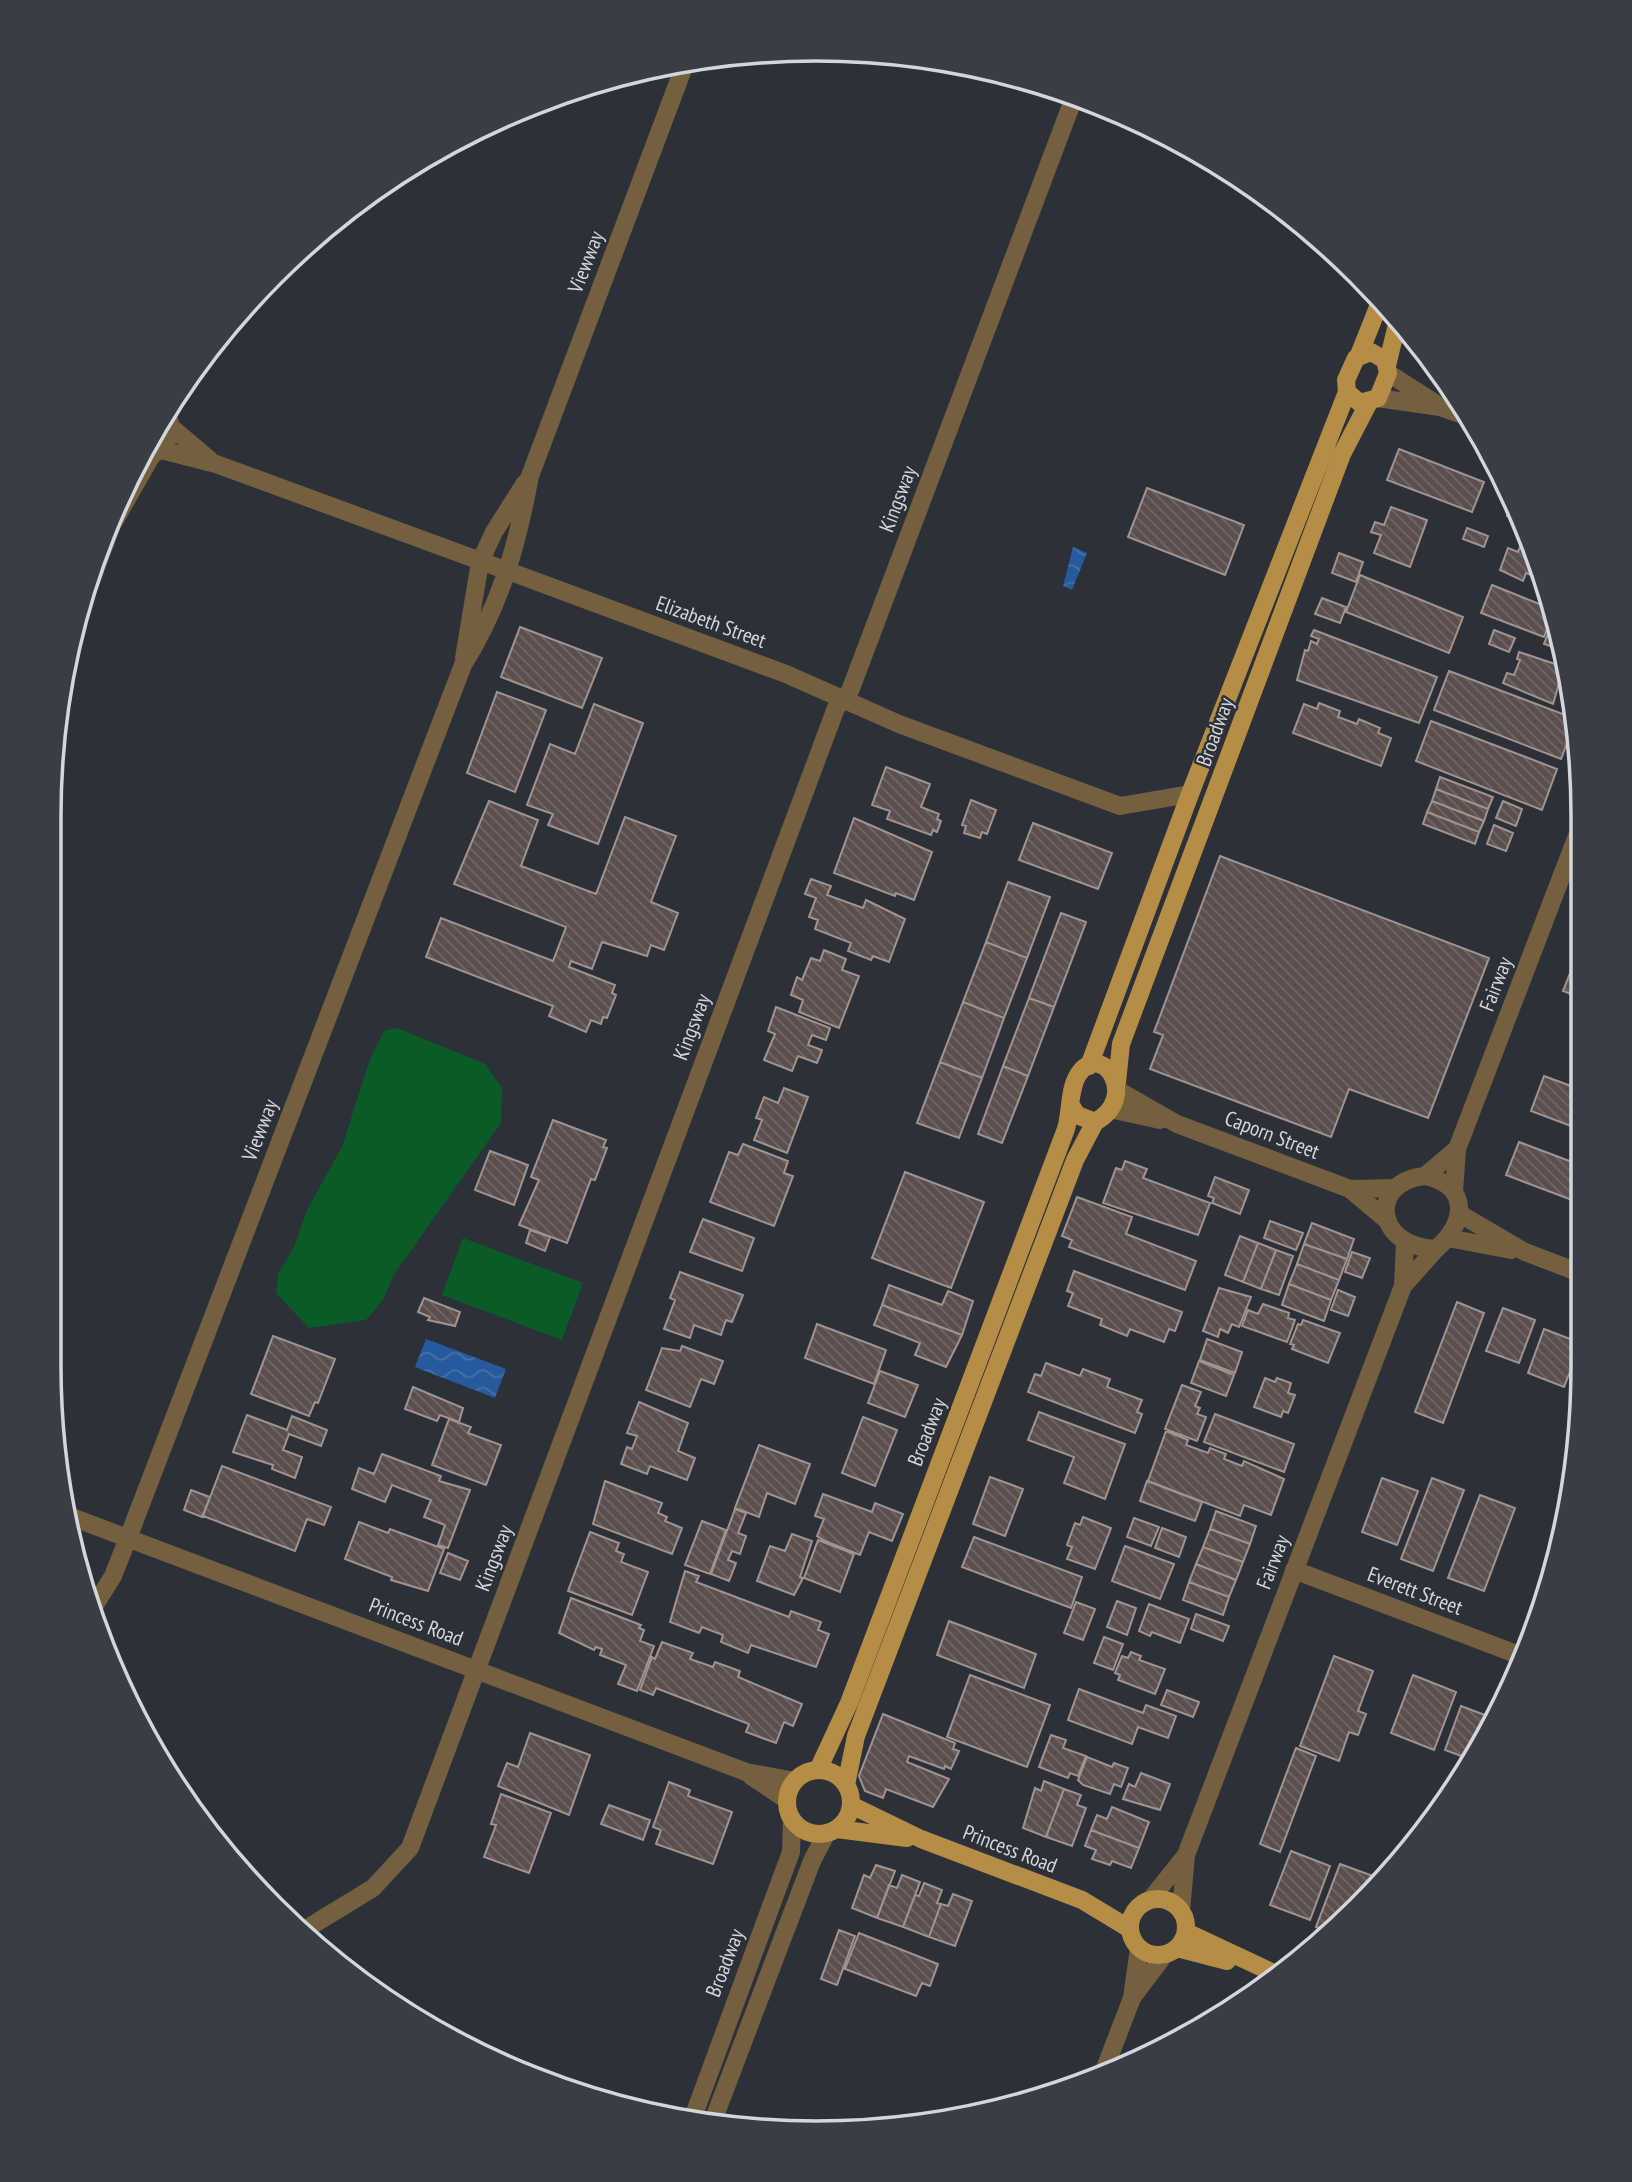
<svg xmlns="http://www.w3.org/2000/svg" width="1632" height="2182" font-family="'PT Sans Narrow',sans-serif">
<style>
.pitch{fill:#0a5b27}
.water{fill:url(#water-waves)}
.building{fill:url(#building-back-hatch);stroke:#a19490;stroke-width:2}
.lines{fill:none;stroke-linecap:round;stroke-linejoin:round}
.minor{stroke:#74603f;stroke-width:18}
.major{stroke:#b68d45;stroke-width:18}
.labels{text-anchor:middle;stroke-width:5;stroke-linejoin:round;paint-order:stroke}
.street-label{font-size:21px;fill:#d3d7dc;stroke:#2c3139}
.rim{fill:none;stroke:#d3d7dc;stroke-width:3.5}
</style>
<defs>
<pattern id="water-waves" width="16" height="10" patternUnits="userSpaceOnUse" patternTransform="scale(1.75)"><rect width="16" height="10" fill="#265a9c"/><path d="M0 5q4-4 8 0t8 0" fill="none" stroke="#4571a9"/></pattern>
<pattern id="building-back-hatch" width="6" height="6" patternUnits="userSpaceOnUse" patternTransform="scale(1.75)"><rect width="6" height="6" fill="#5a4f4c"/><path d="M-1 5l2 2M0 0l6 6M5-1l2 2" fill="none" stroke="#716865"/></pattern>
</defs>
<rect width="100%" height="100%" fill="#2c3139"/>
<!-- pitch -->
<path class="pitch" d="M 397,1028 L 485,1064 L 502,1088 L 501,1123 L 393,1276 L 384,1299 L 366,1320 L 309,1328 L 276,1293 L 278,1274 L 294,1247 L 308,1208 L 342,1147 L 369,1062 L 384,1031 Z
M 463,1238 L 583,1283 L 562,1340 L 442,1295 Z"/>
<!-- water -->
<path class="water" d="M 1073,547 L 1087,553 L 1072,590 L 1063,586 Z
M 426,1339 L 506,1369 L 495,1398 L 415,1367 Z"/>
<!-- building -->
<path class="building" d="M 1399,449 L 1484,482 L 1472,512 L 1387,480 Z
M 1147,488 L 1244,525 L 1225,575 L 1128,537 Z
M 1512,501 L 1525,523 L 1507,516 Z
M 1391,507 L 1427,520 L 1410,567 L 1374,553 L 1381,535 L 1371,532 L 1375,522 L 1384,525 Z
M 1467,528 L 1488,536 L 1484,547 L 1463,539 Z
M 1523,540 L 1530,543 L 1539,578 L 1526,573 L 1523,581 L 1500,570 L 1508,548 L 1518,552 Z
M 1339,553 L 1363,562 L 1356,582 L 1332,573 Z
M 1360,575 L 1463,617 L 1449,653 L 1346,612 Z
M 1492,585 L 1547,607 L 1551,620 L 1544,637 L 1481,613 Z
M 1322,598 L 1346,607 L 1340,623 L 1315,614 Z
M 1551,626 L 1553,627 L 1559,649 L 1544,644 Z
M 520,627 L 602,658 L 582,708 L 501,677 Z
M 1314,630 L 1437,677 L 1419,723 L 1297,680 L 1305,650 L 1308,651 L 1311,641 L 1317,644 L 1319,639 L 1311,636 Z
M 1494,630 L 1515,638 L 1509,652 L 1489,644 Z
M 1519,652 L 1564,667 L 1553,704 L 1503,683 L 1507,673 L 1514,675 L 1520,660 L 1517,659 Z
M 1449,671 L 1576,719 L 1561,759 L 1434,710 Z
M 497,692 L 546,710 L 515,792 L 467,773 Z
M 1319,703 L 1340,711 L 1338,717 L 1357,724 L 1359,719 L 1380,728 L 1378,733 L 1391,738 L 1381,766 L 1293,733 L 1304,704 L 1317,709 Z
M 594,704 L 643,723 L 598,844 L 548,825 L 553,814 L 527,805 L 550,744 L 575,754 Z
M 1431,721 L 1557,769 L 1542,810 L 1416,761 Z
M 886,767 L 930,784 L 921,807 L 939,814 L 937,819 L 941,821 L 937,832 L 933,830 L 931,835 L 887,819 L 890,811 L 872,805 Z
M 1440,777 L 1493,797 L 1488,809 L 1436,789 Z
M 1436,789 L 1488,809 L 1484,821 L 1432,801 Z
M 971,800 L 996,810 L 987,834 L 982,832 L 980,838 L 964,833 L 966,826 L 962,825 Z
M 489,801 L 538,820 L 521,866 L 596,894 L 625,817 L 676,836 L 651,902 L 678,913 L 664,950 L 651,945 L 647,956 L 602,942 L 592,969 L 571,961 L 569,967 L 615,985 L 612,993 L 616,995 L 607,1018 L 603,1017 L 601,1024 L 591,1020 L 586,1032 L 549,1016 L 553,1006 L 426,957 L 441,918 L 553,961 L 566,927 L 454,884 Z
M 1432,801 L 1484,821 L 1479,832 L 1427,812 Z
M 1503,801 L 1522,809 L 1516,826 L 1496,818 Z
M 1427,812 L 1479,832 L 1475,844 L 1423,824 Z
M 854,818 L 932,852 L 914,900 L 896,893 L 895,896 L 834,873 Z
M 1033,823 L 1112,853 L 1098,889 L 1019,860 Z
M 1494,825 L 1513,833 L 1506,851 L 1487,844 Z
M 1220,856 L 1489,958 L 1428,1118 L 1349,1089 L 1331,1137 L 1150,1069 L 1163,1035 L 1154,1032 Z
M 811,879 L 831,886 L 827,895 L 863,908 L 866,900 L 905,919 L 889,962 L 873,956 L 871,960 L 848,951 L 851,943 L 815,929 L 818,920 L 809,917 L 816,898 L 805,894 Z
M 1008,882 L 1050,897 L 1027,958 L 986,942 Z
M 1061,913 L 1086,922 L 1054,1007 L 1029,998 Z
M 986,942 L 1027,958 L 1004,1018 L 963,1002 Z
M 824,950 L 846,959 L 842,970 L 859,976 L 839,1028 L 799,1012 L 803,1000 L 791,995 L 797,977 L 802,980 L 811,958 L 820,961 Z
M 1578,953 L 1578,997 L 1563,991 Z
M 1029,998 L 1054,1007 L 1028,1076 L 1003,1066 Z
M 963,1002 L 1004,1018 L 982,1078 L 940,1062 Z
M 776,1007 L 830,1028 L 826,1040 L 812,1035 L 808,1045 L 822,1050 L 817,1063 L 798,1056 L 792,1071 L 764,1060 L 775,1034 L 768,1031 Z
M 940,1062 L 982,1078 L 959,1138 L 917,1123 Z
M 1003,1066 L 1028,1076 L 1002,1143 L 978,1134 Z
M 1544,1076 L 1579,1089 L 1579,1129 L 1531,1111 Z
M 784,1088 L 808,1097 L 787,1153 L 754,1140 L 762,1120 L 756,1118 L 764,1097 L 778,1103 Z
M 553,1120 L 606,1140 L 603,1147 L 607,1148 L 595,1180 L 591,1179 L 567,1243 L 519,1225 L 539,1180 L 531,1177 Z
M 1519,1142 L 1580,1165 L 1580,1203 L 1506,1175 Z
M 743,1144 L 788,1161 L 784,1173 L 793,1176 L 774,1226 L 710,1202 L 729,1152 L 738,1155 Z
M 490,1151 L 528,1165 L 514,1205 L 475,1190 Z
M 1125,1161 L 1147,1169 L 1143,1178 L 1210,1203 L 1198,1235 L 1103,1203 L 1116,1168 L 1122,1170 Z
M 905,1172 L 984,1202 L 951,1288 L 872,1258 Z
M 1215,1177 L 1249,1190 L 1240,1214 L 1212,1203 L 1214,1198 L 1208,1196 Z
M 1077,1197 L 1132,1217 L 1126,1234 L 1196,1261 L 1185,1290 L 1069,1247 L 1072,1240 L 1062,1236 Z
M 703,1219 L 754,1238 L 742,1271 L 690,1252 Z
M 1270,1221 L 1303,1233 L 1296,1250 L 1264,1238 Z
M 1312,1223 L 1354,1239 L 1347,1259 L 1304,1244 Z
M 530,1230 L 550,1237 L 545,1251 L 526,1243 Z
M 1240,1236 L 1258,1243 L 1243,1282 L 1225,1275 Z
M 1258,1243 L 1276,1250 L 1261,1289 L 1243,1282 Z
M 1304,1244 L 1347,1259 L 1339,1280 L 1297,1264 Z
M 1276,1250 L 1293,1256 L 1279,1295 L 1261,1289 Z
M 1352,1252 L 1370,1258 L 1362,1278 L 1345,1272 Z
M 1297,1264 L 1339,1280 L 1331,1300 L 1289,1284 Z
M 1074,1271 L 1182,1312 L 1175,1331 L 1169,1329 L 1164,1342 L 1130,1329 L 1127,1336 L 1100,1325 L 1102,1319 L 1068,1306 L 1073,1293 L 1067,1291 Z
M 680,1272 L 743,1295 L 732,1322 L 726,1320 L 721,1335 L 694,1325 L 690,1338 L 664,1329 L 675,1300 L 670,1298 Z
M 1289,1284 L 1331,1300 L 1324,1321 L 1282,1305 Z
M 889,1285 L 942,1305 L 948,1291 L 973,1301 L 962,1335 L 882,1305 Z
M 1219,1288 L 1251,1297 L 1239,1327 L 1232,1324 L 1228,1333 L 1220,1329 L 1218,1337 L 1203,1331 Z
M 1338,1290 L 1355,1297 L 1348,1316 L 1331,1310 Z
M 424,1298 L 460,1312 L 455,1326 L 428,1320 L 430,1317 L 418,1312 Z
M 1457,1302 L 1484,1313 L 1443,1423 L 1415,1412 Z
M 1263,1304 L 1289,1313 L 1288,1318 L 1295,1320 L 1287,1342 L 1242,1326 L 1248,1310 L 1258,1314 Z
M 882,1305 L 962,1335 L 946,1367 L 915,1355 L 920,1343 L 874,1325 Z
M 1503,1308 L 1535,1320 L 1519,1363 L 1486,1351 Z
M 1303,1320 L 1340,1333 L 1328,1363 L 1292,1349 L 1294,1345 L 1290,1344 L 1298,1324 L 1301,1325 Z
M 817,1324 L 886,1350 L 874,1384 L 805,1358 Z
M 1544,1329 L 1581,1343 L 1564,1387 L 1528,1373 Z
M 273,1336 L 335,1359 L 318,1403 L 315,1402 L 309,1416 L 251,1394 Z
M 1207,1339 L 1242,1352 L 1235,1373 L 1200,1360 Z
M 682,1346 L 723,1361 L 714,1384 L 701,1379 L 690,1407 L 646,1390 L 662,1348 L 680,1351 Z
M 1199,1361 L 1234,1375 L 1226,1396 L 1191,1383 Z
M 1046,1363 L 1080,1376 L 1083,1369 L 1110,1379 L 1107,1387 L 1142,1400 L 1137,1412 L 1142,1414 L 1135,1433 L 1028,1392 L 1035,1374 L 1041,1376 Z
M 880,1371 L 918,1385 L 905,1417 L 868,1403 Z
M 1265,1378 L 1275,1382 L 1277,1378 L 1291,1383 L 1288,1393 L 1295,1395 L 1288,1413 L 1283,1411 L 1281,1417 L 1254,1407 Z
M 1182,1385 L 1201,1392 L 1195,1406 L 1200,1408 L 1197,1414 L 1206,1417 L 1197,1441 L 1165,1429 Z
M 413,1387 L 463,1408 L 459,1422 L 440,1415 L 437,1421 L 405,1409 Z
M 639,1402 L 688,1423 L 678,1451 L 695,1458 L 687,1480 L 650,1466 L 647,1474 L 621,1464 L 627,1447 L 632,1449 L 637,1436 L 627,1433 Z
M 1039,1412 L 1125,1444 L 1105,1499 L 1064,1483 L 1074,1457 L 1028,1440 Z
M 1215,1414 L 1294,1444 L 1284,1472 L 1204,1442 Z
M 247,1415 L 287,1430 L 292,1416 L 327,1430 L 321,1446 L 289,1434 L 283,1450 L 302,1457 L 295,1478 L 272,1469 L 273,1465 L 233,1452 Z
M 863,1417 L 897,1430 L 875,1486 L 842,1473 Z
M 449,1419 L 471,1427 L 468,1433 L 501,1445 L 486,1485 L 432,1465 Z
M 1166,1431 L 1188,1440 L 1186,1445 L 1208,1453 L 1210,1448 L 1226,1454 L 1224,1459 L 1242,1466 L 1244,1461 L 1284,1479 L 1271,1515 L 1244,1505 L 1240,1516 L 1148,1481 Z
M 759,1445 L 810,1464 L 795,1504 L 767,1493 L 759,1517 L 735,1508 Z
M 382,1454 L 441,1476 L 439,1481 L 470,1490 L 448,1548 L 438,1545 L 445,1525 L 424,1517 L 431,1500 L 392,1485 L 385,1502 L 352,1489 L 359,1468 L 374,1474 Z
M 222,1466 L 331,1507 L 324,1525 L 307,1519 L 295,1551 L 203,1516 Z
M 990,1477 L 1023,1489 L 1005,1536 L 973,1524 Z
M 1382,1478 L 1418,1491 L 1397,1545 L 1362,1532 Z
M 1432,1478 L 1464,1490 L 1433,1571 L 1401,1559 Z
M 605,1481 L 662,1503 L 658,1513 L 667,1517 L 665,1521 L 682,1528 L 672,1554 L 593,1524 Z
M 1147,1481 L 1202,1502 L 1195,1521 L 1140,1501 Z
M 191,1490 L 210,1497 L 202,1517 L 184,1510 Z
M 823,1494 L 872,1512 L 875,1503 L 903,1514 L 892,1541 L 869,1532 L 860,1555 L 825,1541 L 817,1536 L 824,1519 L 815,1516 Z
M 1480,1495 L 1515,1508 L 1484,1591 L 1448,1578 Z
M 735,1509 L 746,1513 L 738,1533 L 746,1536 L 740,1554 L 732,1551 L 728,1560 L 736,1563 L 729,1581 L 711,1574 Z
M 1216,1511 L 1256,1526 L 1250,1544 L 1210,1529 Z
M 1083,1517 L 1111,1528 L 1095,1569 L 1067,1559 L 1072,1547 L 1067,1545 L 1075,1523 L 1080,1525 Z
M 1134,1518 L 1159,1527 L 1151,1546 L 1127,1537 Z
M 702,1521 L 726,1530 L 710,1574 L 685,1565 Z
M 359,1522 L 388,1533 L 390,1529 L 444,1549 L 428,1591 L 391,1580 L 392,1577 L 345,1559 Z
M 1162,1528 L 1186,1537 L 1179,1557 L 1155,1548 Z
M 1210,1529 L 1250,1544 L 1243,1562 L 1203,1547 Z
M 590,1532 L 619,1543 L 616,1551 L 624,1554 L 621,1562 L 648,1572 L 632,1615 L 568,1591 Z
M 792,1534 L 812,1541 L 800,1577 L 803,1578 L 794,1595 L 757,1581 L 770,1546 L 785,1551 Z
M 974,1537 L 1082,1577 L 1071,1608 L 962,1567 Z
M 818,1540 L 854,1554 L 840,1592 L 804,1578 Z
M 1125,1546 L 1174,1564 L 1160,1599 L 1112,1581 Z
M 1203,1547 L 1243,1562 L 1236,1580 L 1196,1564 Z
M 448,1553 L 468,1561 L 460,1580 L 440,1573 Z
M 1196,1564 L 1236,1580 L 1229,1597 L 1189,1582 Z
M 685,1571 L 699,1576 L 696,1582 L 789,1617 L 791,1611 L 821,1622 L 818,1630 L 829,1634 L 816,1667 L 751,1645 L 748,1653 L 721,1642 L 723,1635 L 702,1627 L 699,1633 L 670,1622 Z
M 1189,1582 L 1229,1597 L 1223,1615 L 1183,1600 Z
M 571,1598 L 641,1625 L 639,1628 L 644,1630 L 640,1641 L 654,1646 L 637,1691 L 618,1684 L 626,1665 L 600,1655 L 602,1649 L 596,1647 L 594,1650 L 559,1633 Z
M 1117,1601 L 1136,1608 L 1127,1635 L 1107,1627 Z
M 1076,1602 L 1095,1609 L 1083,1640 L 1064,1633 Z
M 1149,1604 L 1189,1619 L 1180,1643 L 1152,1632 L 1150,1636 L 1139,1631 Z
M 1196,1614 L 1229,1626 L 1223,1641 L 1191,1629 Z
M 949,1621 L 1036,1654 L 1024,1688 L 937,1655 Z
M 1104,1637 L 1123,1644 L 1113,1670 L 1094,1663 Z
M 662,1642 L 693,1653 L 690,1659 L 713,1667 L 715,1662 L 740,1671 L 738,1677 L 802,1704 L 793,1726 L 784,1722 L 776,1743 L 746,1732 L 749,1724 L 656,1688 L 653,1695 L 640,1690 L 652,1657 L 655,1659 Z
M 1131,1652 L 1141,1656 L 1139,1660 L 1165,1669 L 1155,1694 L 1118,1680 L 1120,1675 L 1115,1673 L 1122,1656 L 1128,1658 Z
M 1334,1656 L 1373,1671 L 1358,1711 L 1366,1714 L 1358,1735 L 1349,1732 L 1339,1761 L 1300,1746 Z
M 970,1675 L 1050,1705 L 1027,1767 L 947,1737 Z
M 1413,1675 L 1456,1692 L 1434,1750 L 1391,1733 Z
M 1079,1689 L 1143,1713 L 1146,1705 L 1176,1716 L 1168,1738 L 1138,1727 L 1132,1744 L 1068,1720 Z
M 1167,1690 L 1199,1702 L 1193,1717 L 1161,1705 Z
M 1461,1706 L 1493,1718 L 1472,1760 L 1445,1750 Z
M 883,1714 L 955,1743 L 953,1749 L 959,1751 L 951,1769 L 945,1766 L 944,1769 L 909,1756 L 907,1762 L 949,1779 L 933,1807 L 886,1789 L 883,1798 L 865,1791 L 859,1776 Z
M 530,1733 L 590,1755 L 569,1815 L 498,1786 L 507,1763 L 518,1767 Z
M 1051,1735 L 1066,1740 L 1063,1748 L 1086,1756 L 1078,1776 L 1070,1773 L 1068,1778 L 1039,1767 Z
M 1296,1748 L 1316,1756 L 1280,1852 L 1260,1844 Z
M 1087,1757 L 1112,1767 L 1114,1763 L 1128,1768 L 1121,1787 L 1114,1784 L 1110,1794 L 1083,1785 L 1078,1780 Z
M 1141,1773 L 1170,1784 L 1160,1810 L 1123,1799 L 1129,1784 L 1135,1787 Z
M 1044,1781 L 1064,1789 L 1046,1837 L 1023,1828 L 1035,1788 L 1041,1791 Z
M 669,1782 L 690,1790 L 688,1796 L 732,1812 L 713,1864 L 656,1844 L 661,1830 L 653,1827 Z
M 1064,1789 L 1081,1795 L 1077,1805 L 1086,1808 L 1072,1846 L 1046,1837 Z
M 501,1794 L 551,1813 L 529,1873 L 484,1857 L 496,1825 L 491,1824 Z
M 609,1805 L 650,1820 L 643,1840 L 601,1824 Z
M 1112,1807 L 1149,1822 L 1139,1848 L 1091,1830 L 1097,1815 L 1107,1819 Z
M 1091,1830 L 1139,1848 L 1131,1868 L 1112,1861 L 1110,1865 L 1092,1859 L 1096,1850 L 1085,1846 Z
M 1291,1851 L 1330,1866 L 1310,1920 L 1270,1905 Z
M 1340,1864 L 1376,1877 L 1370,1893 L 1328,1932 L 1316,1927 Z
M 876,1865 L 895,1871 L 877,1918 L 852,1908 L 864,1875 L 870,1878 Z
M 902,1875 L 920,1882 L 903,1927 L 877,1918 L 889,1885 L 897,1888 Z
M 924,1883 L 942,1890 L 937,1903 L 941,1904 L 929,1937 L 903,1927 L 915,1895 L 919,1896 Z
M 953,1894 L 972,1901 L 955,1946 L 929,1937 L 941,1904 L 948,1906 Z
M 839,1930 L 855,1936 L 837,1985 L 821,1979 Z
M 859,1933 L 938,1964 L 930,1986 L 922,1983 L 916,1996 L 845,1969 Z"/>
<g class="lines">
<!-- minor -->
<path class="minor" d="M 1388,373 L 1435,403
M 1378,398 L 1440,407 L 1463,415
M 171,427 L 210,460
M 161,450 L 216,464 L 508,571 L 786,674 L 899,724 L 1120,806 L 1190,794
M 154,454 C 169,445 175,429 166,413
M 74,626 L 112,525 L 152,455
M 464,658 L 480,562 L 494,532 L 525,483
M 1116,1089 L 1177,1124 L 1350,1189 L 1388,1221
M 1110,1109 L 1160,1120
M 1425,1176 C 1471,1186 1466,1224 1436,1249 C 1372,1246 1370,1181 1425,1176 Z
M 1425,1176 L 1457,1149
M 1350,1189 L 1396,1188
M 1454,1192 L 1457,1149 L 1577,836
M 1460,1214 L 1525,1252 L 1580,1273
M 1448,1238 L 1511,1250
M 1403,1286 L 1436,1249
M 69,1516 L 746,1772 L 795,1781
M 1294,1570 L 1519,1655
M 93,1608 L 113,1576 L 128,1538 L 463,665 C 501,604 517,546 530,476 L 685,64
M 751,1776 L 787,1800
M 1150,1900 L 1186,1855
M 1181,1911 L 1186,1855 L 1403,1286 L 1405,1243
M 301,1932 L 373,1888 L 410,1848 L 836,708 L 850,691 L 1075,95
M 1134,1995 L 1165,1954
M 1102,2076 L 1132,1998 L 1139,1948
M 692,2120 L 791,1852 L 792,1820
M 713,2121 L 812,1861 L 826,1834"/>
<!-- major -->
<path class="major" d="M 1371,352 L 1385,360 L 1388,373 L 1378,398 L 1360,403 L 1347,392 L 1346,380 L 1356,358 Z
M 1359,355 L 1380,302
M 1387,366 L 1398,320
M 1089,1066 L 1190,794 L 1347,392
M 1117,1082 L 1121,1044 L 1342,454 L 1369,402
M 818,1770 L 849,1703 L 1066,1129 C 1071,1112 1069,1089 1078,1075 C 1101,1039 1141,1097 1095,1122 L 1077,1115 L 1072,1107
M787 1802a32 32 0 1 1 64 0a32 32 0 1 1-64 0Z
M 846,1785 L 856,1736 L 1075,1160 L 1095,1122
M 851,1805 L 921,1839 L 1082,1900 L 1130,1929
M 837,1829 L 907,1838
M1130 1927a28 28 0 1 1 56 0a28 28 0 1 1-56 0Z
M 1186,1932 L 1280,1976
M 1177,1948 L 1227,1961"/>
</g>
<g class="labels">
<!-- street labels -->
<g class="street-label">
<text transform="translate(586 262) rotate(-69)" y="7">Viewway</text>
<text transform="translate(898 499) rotate(-69)" y="7">Kingsway</text>
<text transform="translate(711 622) rotate(20)" y="7">Elizabeth Street</text>
<text transform="translate(1215 732) rotate(-70)" y="7">Broadway</text>
<text transform="translate(1496 984) rotate(-69)" y="7">Fairway</text>
<text transform="translate(692 1027) rotate(-69)" y="7">Kingsway</text>
<text transform="translate(260 1130) rotate(-69)" y="7">Viewway</text>
<text transform="translate(1272 1135) rotate(21)" y="7">Caporn Street</text>
<text transform="translate(927 1432) rotate(-69)" y="7">Broadway</text>
<text transform="translate(494 1558) rotate(-69)" y="7">Kingsway</text>
<text transform="translate(1273 1562) rotate(-69)" y="7">Fairway</text>
<text transform="translate(1415 1591) rotate(21)" y="7">Everett Street</text>
<text transform="translate(416 1622) rotate(21)" y="7">Princess Road</text>
<text transform="translate(1010 1849) rotate(21)" y="7">Princess Road</text>
<text transform="translate(725 1963) rotate(-69)" y="7">Broadway</text>
</g>
</g>
<!-- crop -->
<path d="M0 0H1632V2182H0ZM816 61H816A755 755 0 0 1 1571 816V1366A755 755 0 0 1 816 2121H816A755 755 0 0 1 61 1366V816A755 755 0 0 1 816 61Z" fill="#393e46" fill-rule="evenodd"/>
<path class="rim" d="M816 61H816A755 755 0 0 1 1571 816V1366A755 755 0 0 1 816 2121H816A755 755 0 0 1 61 1366V816A755 755 0 0 1 816 61Z"/>
</svg>
